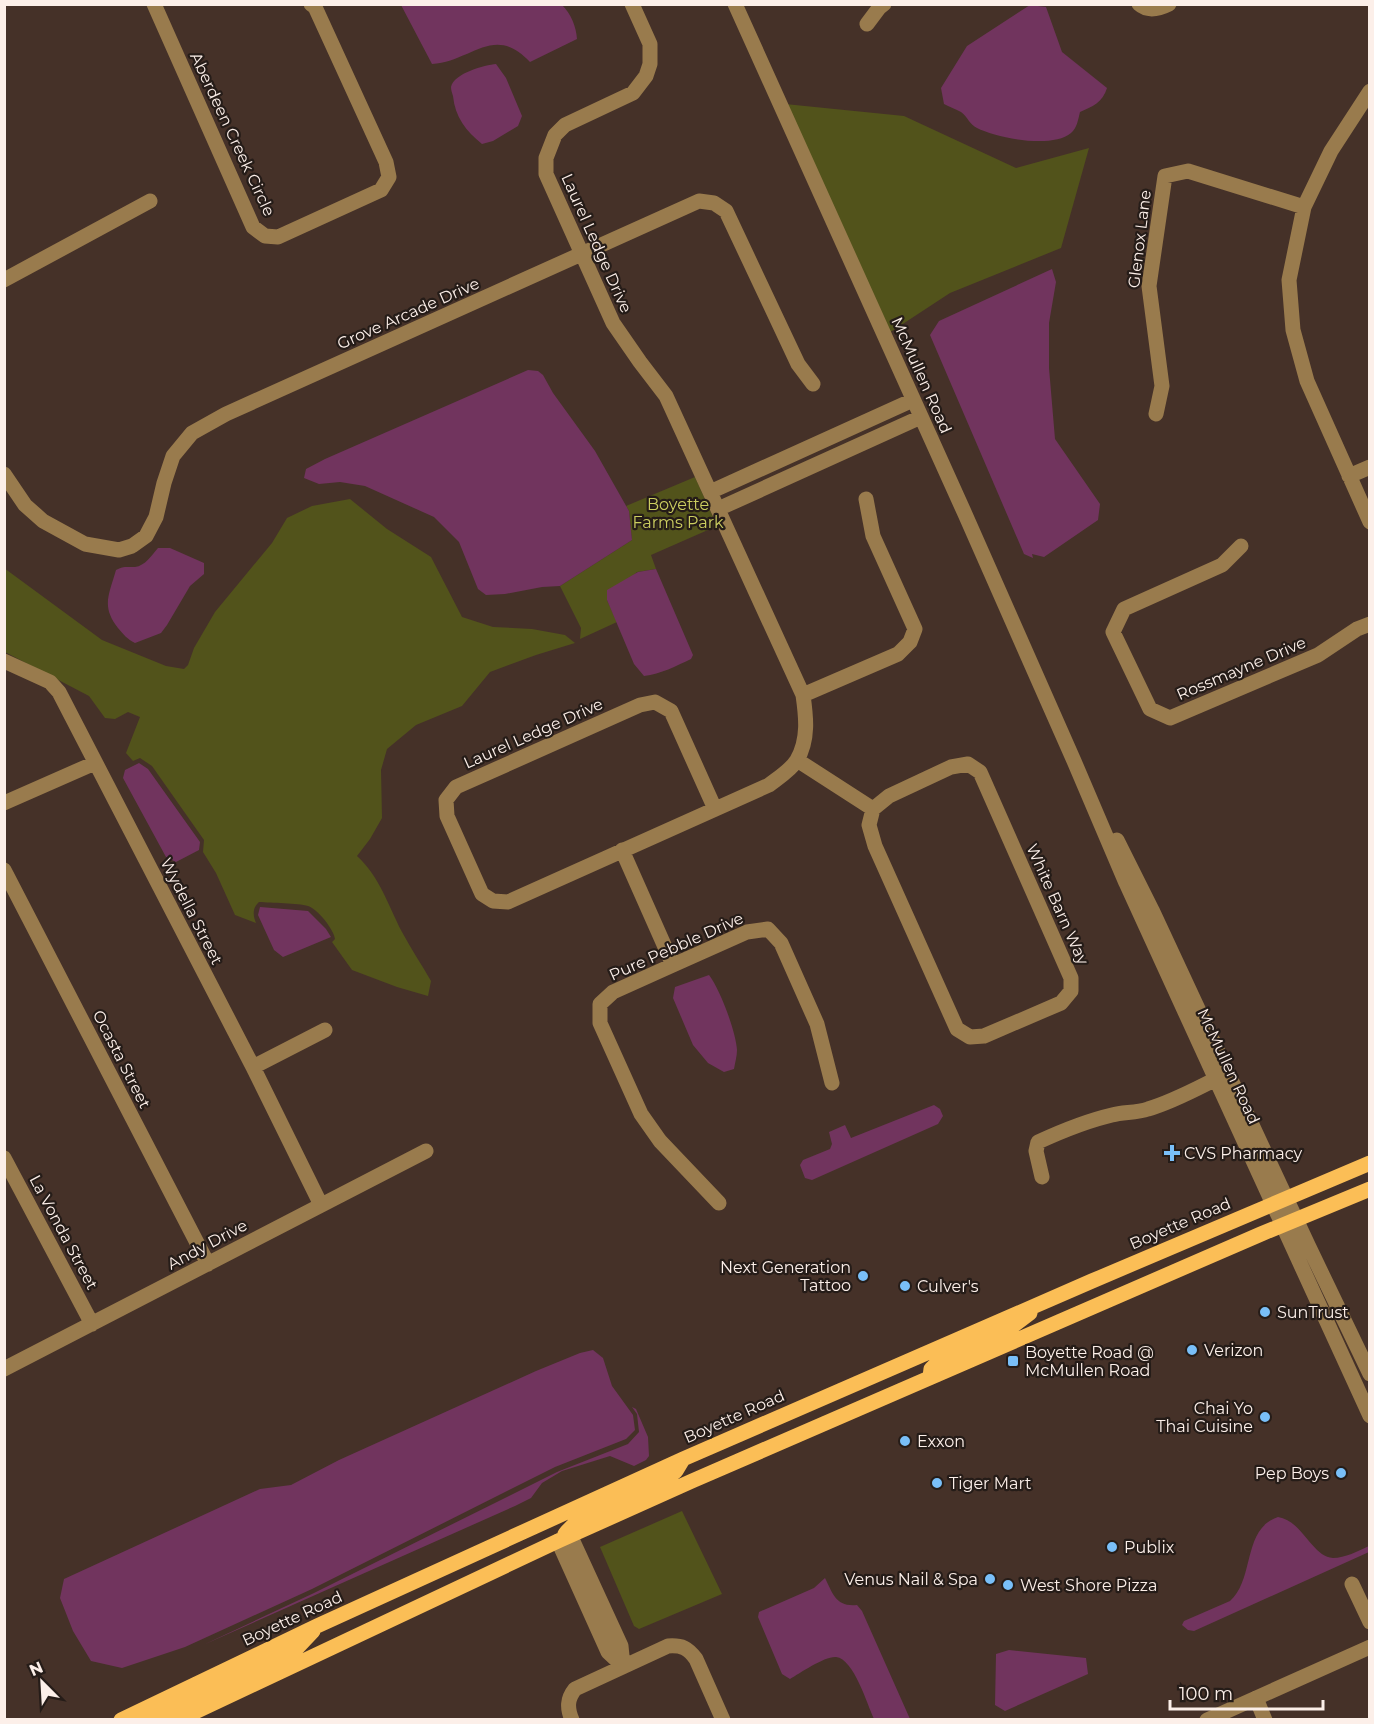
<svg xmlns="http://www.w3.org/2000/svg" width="1374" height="1724" font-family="Montserrat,sans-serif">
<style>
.green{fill:#52531b}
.water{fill:#71345e}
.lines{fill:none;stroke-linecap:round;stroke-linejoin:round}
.minor{stroke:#997b4d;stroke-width:15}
.major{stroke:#fbbe56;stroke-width:15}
.poi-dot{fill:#79bff8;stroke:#251c18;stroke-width:2}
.labels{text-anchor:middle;stroke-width:4.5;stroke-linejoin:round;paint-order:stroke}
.street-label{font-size:16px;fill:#fcefe9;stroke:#251c18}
.park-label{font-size:16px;fill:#ccce60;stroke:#251c18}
.poi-label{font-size:16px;fill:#fcefe9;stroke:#251c18;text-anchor:start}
</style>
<rect width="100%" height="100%" fill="#453128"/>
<!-- green -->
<path class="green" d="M 785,104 L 904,116 L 1016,168 L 1089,148 L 1061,248 L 950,293 L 889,333 Z
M 695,477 L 717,526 L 651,555 L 656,569 L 637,572 L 607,600 L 617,622 L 580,639 L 581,628 L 560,586 L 632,540 L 629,511 L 626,506 Z
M 350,499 L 387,529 L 431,557 L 462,617 L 493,627 L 532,629 L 565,635 L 575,643 L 536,655 L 490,672 L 462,706 L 416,725 L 387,749 L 381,770 L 382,818 L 370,839 L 357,856 C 380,877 388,905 402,932 C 411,949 422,965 431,981 L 428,996 L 397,987 L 352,970 L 332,942 L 335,939 C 334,930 318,909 308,906 C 298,903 271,903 259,902 C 252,908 253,916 256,923 L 235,915 L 216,873 L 203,852 L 204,840 L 152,766 L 140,758 L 133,761 L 126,753 L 140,717 L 128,712 L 115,719 L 105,718 L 89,696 L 5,652 L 4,568 L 102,640 L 166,666 L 184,669 L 188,665 L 194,648 L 215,612 L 272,543 L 287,518 L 312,506 Z
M 682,1511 L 722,1594 L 639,1629 L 634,1626 L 600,1547 Z"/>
<!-- water -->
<path class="water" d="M 401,5 L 562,5 C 571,14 576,26 577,39 L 530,62 C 494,23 471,62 432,64 Z
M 1030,5 L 1046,7 L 1062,52 L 1107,88 C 1103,102 1092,107 1080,112 C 1078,120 1077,128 1071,133 C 1052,149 997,138 977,128 C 970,125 967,116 961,112 C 956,109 949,107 944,104 L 941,88 L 967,46 Z
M 496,64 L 506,78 L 522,116 L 518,126 L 493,141 L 482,144 C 466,131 455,117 453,96 C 452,93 451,90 451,87 C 454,73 485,65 496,64 Z
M 1052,269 L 1056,282 L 1049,323 L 1049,368 L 1055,439 L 1100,504 L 1098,520 L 1044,557 L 1032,554 L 1033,558 L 1024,554 L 930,335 L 939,321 Z
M 528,370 L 538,371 L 543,375 L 553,393 L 595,451 L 629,511 L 632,540 L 560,586 L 542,587 L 505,594 L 486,595 L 478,589 L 459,542 L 434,517 L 365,486 L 340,482 L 319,484 L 304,478 L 306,469 L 325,459 Z
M 158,548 L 170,548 L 204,563 L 204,574 L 190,586 L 167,625 L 161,633 L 135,643 C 127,639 124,635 118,628 C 101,606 109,595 116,570 C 123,566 126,567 135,567 C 145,566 152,555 158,548 Z
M 656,569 L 693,655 L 691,659 C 676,666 661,674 644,676 L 634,664 L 607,600 L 607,590 L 638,572 Z
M 139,763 L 148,769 L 200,842 L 199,850 L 176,862 L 166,857 L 123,778 L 125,770 Z
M 260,907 L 308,911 L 326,929 L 331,937 L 283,957 L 274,950 L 258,915 Z
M 709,975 C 720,989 736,1032 737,1050 C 737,1056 735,1063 734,1069 L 724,1072 L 708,1063 L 693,1045 L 673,998 L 675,987 Z
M 934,1105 L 940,1109 L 943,1116 L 938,1124 L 812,1180 L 805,1178 L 800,1165 L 803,1160 L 830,1149 L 832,1144 L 829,1132 L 845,1125 L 851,1138 Z
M 593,1350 L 603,1358 L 612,1386 L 633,1415 L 635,1430 L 626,1439 L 555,1467 L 312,1589 L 185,1647 L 122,1668 L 91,1661 L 73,1631 L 60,1598 L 64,1579 L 260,1489 L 291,1485 L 339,1460 L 536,1371 L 580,1353 Z
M 632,1407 L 636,1409 L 648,1437 L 649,1456 L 646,1460 L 634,1466 L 610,1456 L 562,1471 L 542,1483 L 531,1498 L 515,1506 L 203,1645 L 314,1593 L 557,1472 L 628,1444 L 639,1432 L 637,1414 Z
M 1278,1517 C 1303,1521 1312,1557 1333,1558 C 1345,1558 1358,1551 1369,1546 L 1369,1552 L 1194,1631 L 1188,1630 L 1182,1625 L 1184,1621 L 1230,1601 C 1255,1579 1242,1529 1278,1517 Z
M 825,1578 C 833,1594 836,1607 857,1605 L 862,1611 L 910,1719 L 874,1719 C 867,1704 854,1659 836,1657 C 825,1656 800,1673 790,1679 L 782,1674 L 758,1617 L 759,1612 L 814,1588 Z
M 1009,1650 L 1086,1658 L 1088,1674 L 1005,1711 L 995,1705 L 996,1654 Z"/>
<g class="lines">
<!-- minor -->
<path class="minor" d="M 154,4 L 253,227 L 265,236 L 278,237 L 381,190 L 389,177 L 386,162 L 315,7 L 311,4
M 632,4 L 650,44 L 650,64 L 646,76 L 633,93 L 565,125 L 555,135 L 546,158 L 546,174 L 613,323 L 640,362 L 666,396 L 803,695 C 806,716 809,739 797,760 C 791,770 778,778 769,785 L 508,902 L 493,901 L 482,894 L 447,816 L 446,800 L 456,787 L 640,705 L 655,702 L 671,711 L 715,809
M 735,4 L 965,514 L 1074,761 L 1126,883 L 1370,1416
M 1139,4 C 1148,12 1159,9 1169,4
M 867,24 L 879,8 L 884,4
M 1370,91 L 1331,151 L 1304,207 L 1289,280 L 1293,330 L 1307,381 L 1370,522
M 4,280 L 150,201
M 1156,414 L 1162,386 L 1149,286 L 1165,176 L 1188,171 L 1304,207
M 4,474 L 25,505 L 43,521 L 85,544 L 119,550 L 132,546 L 146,536 L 156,517 L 164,483 L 173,456 L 192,433 L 226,414 L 699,201 L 714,203 L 726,211 L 798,364 L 813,384
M 1349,476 L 1370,467
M 710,492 L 913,400
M 718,509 L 921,417
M 1241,546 L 1222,565 L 1124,609 L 1113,632 L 1150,709 L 1170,718 L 1318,655 L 1357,629 L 1370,624
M 4,661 L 50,682 L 59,692 L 253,1067 L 321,1205
M 803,695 L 898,654 L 910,642 L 915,629 L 873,536 L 866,499
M 797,760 L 873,809
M 968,764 L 980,772 L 1071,978 L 1071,991 L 1061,1003 L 984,1036 L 970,1037 L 957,1029 L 875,846 L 869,825 L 873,809 L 889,796 L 951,767 Z
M 4,803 L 95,763
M 1117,840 L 1152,910 L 1308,1245 L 1370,1374
M 622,850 L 673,965
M 4,870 L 208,1264
M 253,1067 L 325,1030
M 4,1158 L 92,1324
M 1042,1177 L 1036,1151 L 1038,1142 C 1062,1131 1086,1121 1112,1115 C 1124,1112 1136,1113 1148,1109 C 1172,1102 1194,1090 1216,1079
M 719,1203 L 660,1141 L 641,1114 L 600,1023 L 600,1004 L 613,992 L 673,965 L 747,932 L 768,929 L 781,943 L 817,1024 L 832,1083
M 4,1369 L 426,1151
M 570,1535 L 621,1646 L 623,1666
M 558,1541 L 608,1652 L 623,1666
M 1352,1584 L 1370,1622
M 1256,1698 L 1265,1720
M 572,1720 C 567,1708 567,1699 575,1689 L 668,1646 C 682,1645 688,1648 696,1659 L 723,1720
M 1207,1720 L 1370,1647"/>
<!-- major -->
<path class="major" d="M 930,1377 L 931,1369 L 939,1361 L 1006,1331 L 1030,1313
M 565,1534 C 584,1509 638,1491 667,1478 L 676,1471 L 682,1461
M 121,1720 L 317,1626 L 683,1459 L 1092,1281 L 1370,1163
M 150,1720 L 286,1655 L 296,1649 L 313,1631
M 178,1720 L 558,1541 L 692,1481 L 1261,1234 L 1370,1189"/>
</g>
<!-- markers -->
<g class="poi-dot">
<path d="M1169 1144h6v6h6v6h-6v6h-6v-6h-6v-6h6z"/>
<circle cx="863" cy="1276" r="6"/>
<circle cx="905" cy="1286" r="6"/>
<circle cx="1265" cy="1312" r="6"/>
<circle cx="1192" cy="1350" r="6"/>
<rect x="1007" y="1355" width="12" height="12" rx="3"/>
<circle cx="1265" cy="1417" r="6"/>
<circle cx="905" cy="1441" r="6"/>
<circle cx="1341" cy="1473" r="6"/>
<circle cx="937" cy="1483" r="6"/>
<circle cx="1112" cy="1547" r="6"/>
<circle cx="990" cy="1579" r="6"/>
<circle cx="1008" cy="1585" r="6"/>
</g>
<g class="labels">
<!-- street labels -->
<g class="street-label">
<text transform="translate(233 134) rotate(65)" y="6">Aberdeen Creek Circle</text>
<text transform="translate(1139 239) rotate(-83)" y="6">Glenox Lane</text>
<text transform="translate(597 243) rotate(66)" y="6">Laurel Ledge Drive</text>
<text transform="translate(408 313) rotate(-24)" y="6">Grove Arcade Drive</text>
<text transform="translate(922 375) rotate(66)" y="6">McMullen Road</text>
<text transform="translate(1241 668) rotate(-23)" y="6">Rossmayne Drive</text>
<text transform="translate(533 733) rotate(-24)" y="6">Laurel Ledge Drive</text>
<text transform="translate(1058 904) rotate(66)" y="6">White Barn Way</text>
<text transform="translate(192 911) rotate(63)" y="6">Wydella Street</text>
<text transform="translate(676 946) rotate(-24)" y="6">Pure Pebble Drive</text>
<text transform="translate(122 1059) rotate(63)" y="6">Ocasta Street</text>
<text transform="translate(1229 1066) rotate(65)" y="6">McMullen Road</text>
<text transform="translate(1180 1223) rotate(-23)" y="6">Boyette Road</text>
<text transform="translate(64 1232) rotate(62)" y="6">La Vonda Street</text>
<text transform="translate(207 1244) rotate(-28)" y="6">Andy Drive</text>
<text transform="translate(734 1416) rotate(-24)" y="6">Boyette Road</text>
<text transform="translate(292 1618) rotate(-25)" y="6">Boyette Road</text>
</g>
<!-- park labels -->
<g class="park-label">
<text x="678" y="510">Boyette<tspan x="678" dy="18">Farms Park</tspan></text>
</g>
<!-- poi labels -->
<g class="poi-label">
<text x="1184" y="1159">CVS Pharmacy</text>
<text x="851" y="1273" text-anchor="end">Next Generation<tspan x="851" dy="18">Tattoo</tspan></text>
<text x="917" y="1292">Culver's</text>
<text x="1277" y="1318">SunTrust</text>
<text x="1204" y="1356">Verizon</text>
<text x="1025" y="1358">Boyette Road @<tspan x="1025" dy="18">McMullen Road</tspan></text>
<text x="1253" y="1414" text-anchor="end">Chai Yo<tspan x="1253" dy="18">Thai Cuisine</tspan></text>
<text x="917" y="1447">Exxon</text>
<text x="1329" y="1479" text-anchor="end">Pep Boys</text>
<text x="949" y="1489">Tiger Mart</text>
<text x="1124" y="1553">Publix</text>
<text x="978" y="1585" text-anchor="end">Venus Nail &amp; Spa</text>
<text x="1020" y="1591">West Shore Pizza</text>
</g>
</g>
<!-- border -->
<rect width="1374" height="1724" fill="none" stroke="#fcefe9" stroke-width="12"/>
<!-- north arrow -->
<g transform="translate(42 1682) rotate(336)" stroke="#251c18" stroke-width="4.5" paint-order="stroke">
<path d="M0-4.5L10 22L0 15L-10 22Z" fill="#fcefe9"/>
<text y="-9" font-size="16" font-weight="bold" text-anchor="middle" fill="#fcefe9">N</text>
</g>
<!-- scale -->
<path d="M1170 1700v9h153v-9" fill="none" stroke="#fcefe9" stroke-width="3"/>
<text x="1179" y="1700" font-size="18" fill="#fcefe9" stroke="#251c18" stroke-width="4.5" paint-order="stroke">100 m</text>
</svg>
